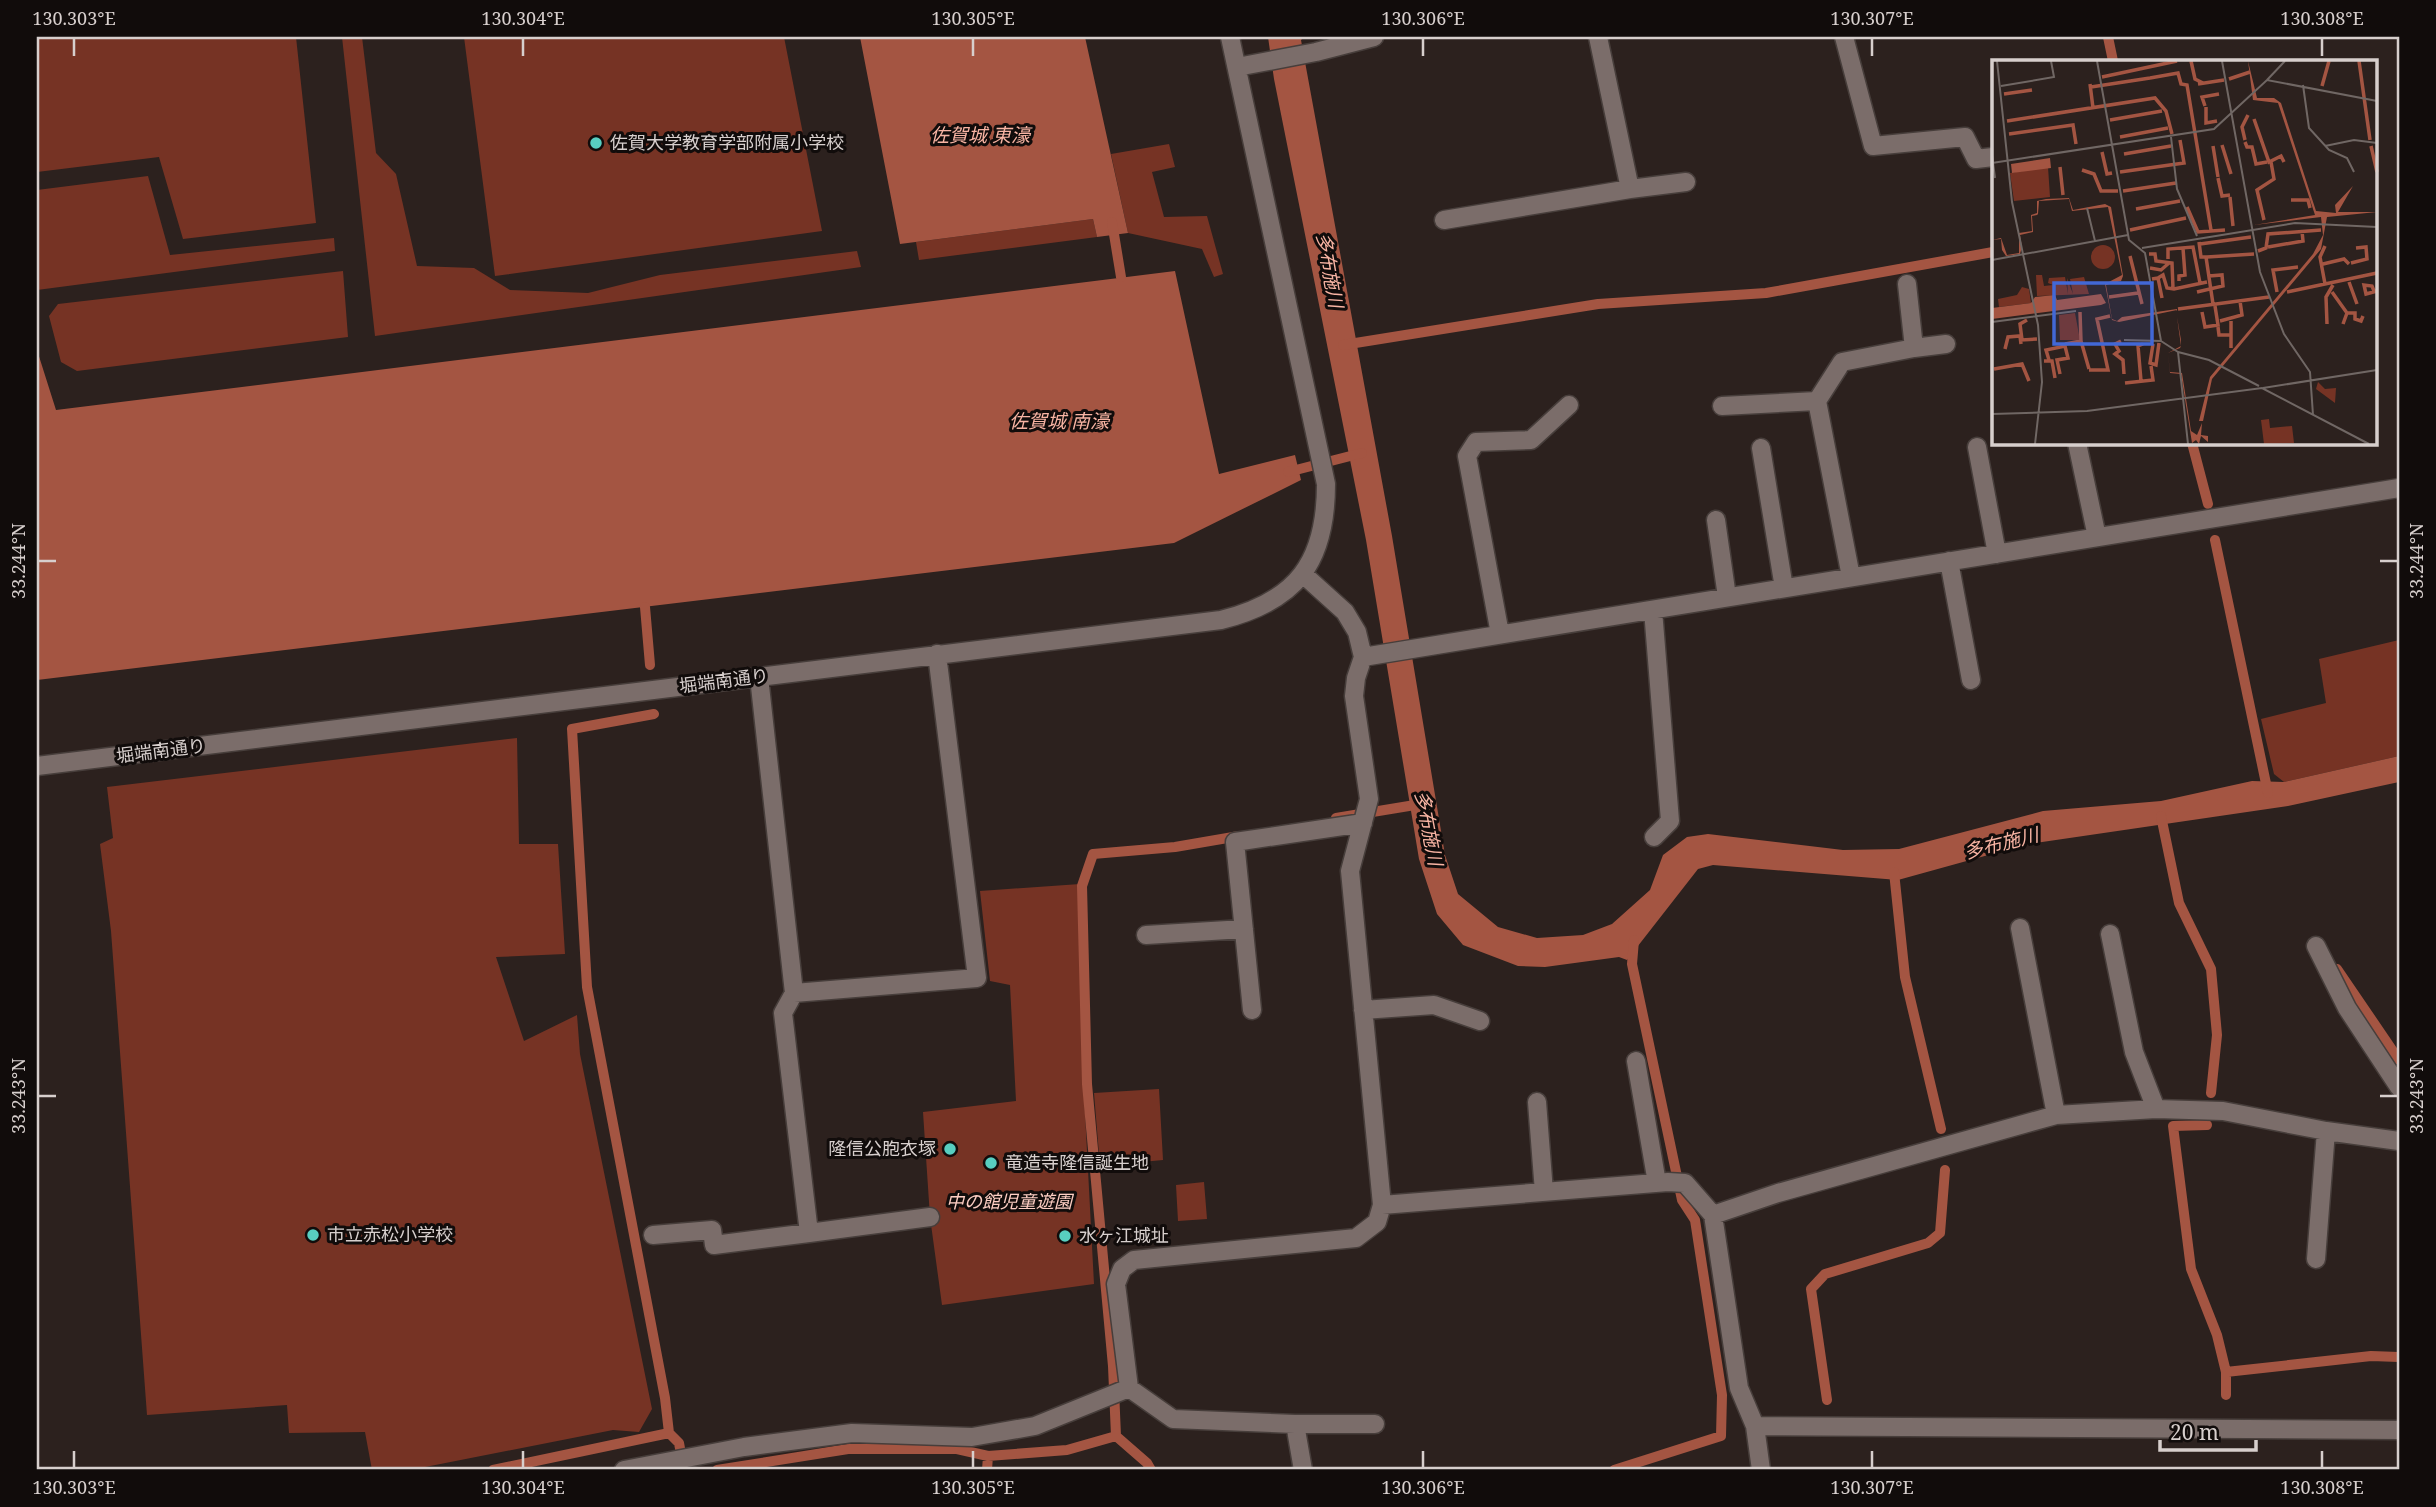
<svg xmlns="http://www.w3.org/2000/svg" width="2436" height="1507" font-family="'Noto Serif','Noto Sans JP',serif">
<style>
.green{fill:#763324}
.water{fill:#a45542}
.lines{fill:none;stroke-linecap:round;stroke-linejoin:round}
.stream{stroke:#a45542;stroke-width:10}
.minor-casing{stroke:#473e3b;stroke-width:21}
.minor{stroke:#7b6d6a;stroke-width:18}
.ticks{fill:none;stroke:#d7cfcd;stroke-width:2.5}
.poi-dot{fill:#58cec0;stroke:#110c0b;stroke-width:2.5}
.labels{text-anchor:middle;stroke-width:6;stroke-linejoin:round;paint-order:stroke}
.poi-label{font-size:18px;fill:#d7cfcd;stroke:#110c0b;text-anchor:start}
.street-label{font-size:18px;fill:#d7cfcd;stroke:#110c0b}
.park-label{font-size:18px;font-style:italic;fill:#fdcec3;stroke:#110c0b}
.water-label{font-size:19px;font-style:italic;fill:#f8b4a3;stroke:#110c0b}
.inset-river{fill:none;stroke:#a45542;stroke-width:3.5}
.inset-road{fill:none;stroke:#706764;stroke-width:2}
.view{fill:#4268d6;fill-opacity:0.15;stroke:#4268d6;stroke-width:3.5}
.inset-edge{fill:none;stroke:#d7cfcd;stroke-width:3.5}
.neatline{fill:none;stroke:#d7cfcd;stroke-width:2.5}
.ticks-label{font-size:18px;text-anchor:middle;fill:#d7cfcd}
</style>
<rect width="100%" height="100%" fill="#2c211e"/>
<!-- green -->
<path class="green" d="M 37,37 L 296,37 L 316,223 L 183,239 L 159,157 L 37,172 Z
M 342,37 L 362,37 L 376,153 L 396,174 L 417,266 L 474,268 L 510,290 L 588,293 L 660,275 L 857,251 L 861,267 L 375,336 Z
M 464,37 L 784,37 L 822,231 L 495,276 Z
M 1169,144 L 1175,167 L 1152,172 L 1164,217 L 1207,216 L 1223,274 L 1214,277 L 1202,249 L 1128,233 L 1111,154 Z
M 148,176 L 170,255 L 334,238 L 335,251 L 37,290 L 37,190 Z
M 1093,219 L 1097,237 L 919,260 L 916,242 Z
M 343,271 L 348,337 L 77,371 L 61,362 L 49,316 L 58,304 Z
M 2399,640 L 2399,756 L 2284,782 L 2274,774 L 2261,719 L 2326,703 L 2319,659 Z
M 517,738 L 519,844 L 558,844 L 565,954 L 496,957 L 524,1041 L 577,1015 L 580,1054 L 652,1409 L 639,1432 L 613,1430 L 410,1470 L 372,1470 L 365,1432 L 289,1433 L 287,1405 L 147,1415 L 111,931 L 100,844 L 113,838 L 107,787 Z
M 1080,884 L 1084,1094 L 1094,1284 L 942,1305 L 930,1217 L 923,1112 L 1016,1101 L 1010,985 L 990,981 L 980,891 Z
M 1159,1089 L 1163,1160 L 1100,1166 L 1094,1093 Z
M 1204,1182 L 1207,1219 L 1178,1221 L 1176,1185 Z"/>
<!-- water -->
<path class="water" d="M 860,37 L 1085,37 L 1128,233 L 1097,237 L 1093,219 L 900,244 Z
M 1268,37 L 1304,37 L 1301,40 L 1392,536 L 1445,855 L 1458,894 L 1498,927 L 1537,938 L 1583,935 L 1612,924 L 1650,890 L 1663,855 L 1687,837 L 1708,834 L 1843,850 L 1899,849 L 2043,811 L 2161,801 L 2252,781 L 2284,782 L 2399,756 L 2399,782 L 2288,806 L 2028,844 L 1898,880 L 1713,865 L 1698,869 L 1627,960 L 1619,957 L 1545,967 L 1518,966 L 1463,945 L 1437,914 L 1419,859 L 1366,540 L 1274,79 Z
M 1175,271 L 1219,474 L 1295,455 L 1301,480 L 1174,543 L 37,680 L 37,350 L 56,410 Z"/>
<g class="lines">
<!-- stream -->
<path class="stream" d="M 2108,37 L 2113,61
M 1112,222 L 1121,277
M 1343,345 L 1598,304 L 1766,293 L 1993,252
M 2192,443 L 2208,504
M 1288,472 L 1362,453
M 2215,540 L 2268,793
M 645,607 L 650,665
M 2161,816 L 2179,903 L 2211,969 L 2217,1035 L 2211,1093
M 1336,818 L 1421,804
M 1894,872 L 1905,977 L 1941,1129
M 2337,969 L 2399,1060
M 2207,1125 L 2173,1126 L 2191,1269 L 2217,1335 L 2226,1372 L 2226,1395
M 2226,1372 L 2371,1356 L 2399,1357
M 1827,1400 L 1811,1289 L 1825,1274 L 1928,1243 L 1940,1233 L 1945,1170
M 669,1433 L 679,1443 L 684,1470
M 493,1470 L 669,1433 L 665,1398 L 587,987 L 572,729 L 654,714
M 717,1470 L 848,1449 L 957,1449 L 988,1456 L 1067,1450 L 1116,1436
M 987,1470 L 988,1456
M 1151,1470 L 1147,1463 L 1116,1436 L 1113,1366 L 1087,1084 L 1082,886 L 1093,854 L 1175,847 L 1239,836
M 1614,1470 L 1721,1436 L 1722,1395 L 1695,1220 L 1682,1200 L 1632,964 L 1634,940"/>
<!-- minor casing -->
<g class="minor-casing">
<path id="minor" d="M 1844,37 L 1873,146 L 1965,137 L 1976,159 L 1993,157
M 1237,67 L 1316,52 L 1374,37
M 1630,189 L 1686,182
M 1444,220 L 1630,189 L 1598,37
M 1907,284 L 1914,348
M 1722,406 L 1817,401
M 2077,443 L 2097,537
M 1977,447 L 1997,554
M 1761,448 L 1784,588
M 1716,520 L 1727,597
M 1949,561 L 1971,680
M 1851,577 L 1817,401 L 1842,362 L 1914,348 L 1946,344
M 1653,610 L 1670,821 L 1654,837
M 1500,634 L 1467,456 L 1476,442 L 1531,440 L 1569,405
M 1363,657 L 2399,488
M 759,677 L 794,993 L 783,1013 L 809,1233 L 930,1217
M 37,766 L 1221,620 C 1297,601 1326,562 1326,484 L 1230,37
M 2020,928 L 2056,1115
M 2110,934 L 2134,1052 L 2156,1109
M 1146,935 L 1244,929
M 2316,946 L 2347,1008 L 2399,1087
M 794,993 L 977,978 L 937,654
M 1252,1010 L 1235,842 L 1363,823
M 1363,1010 L 1434,1005 L 1480,1021
M 1636,1061 L 1657,1183
M 1537,1102 L 1544,1192
M 1382,1205 L 1668,1182 L 1685,1183 L 1713,1215 L 1739,1388 L 1755,1426 L 1761,1470
M 1713,1215 L 1778,1193 L 2056,1115 L 2156,1109 L 2223,1111 L 2326,1131 L 2399,1141
M 653,1235 L 712,1230 L 714,1245 L 809,1233
M 2316,1259 L 2326,1131
M 1129,1388 L 1173,1419 L 1295,1424 L 1375,1424
M 1295,1424 L 1303,1470
M 1755,1426 L 2399,1430
M 624,1470 L 744,1447 L 852,1433 L 972,1437 L 1035,1426 L 1129,1388 L 1116,1284 L 1122,1269 L 1134,1260 L 1356,1238 L 1377,1222 L 1382,1205 L 1350,871 L 1369,799 L 1354,696 L 1356,678 L 1363,657 L 1357,632 L 1345,612 L 1304,575"/>
</g>
<!-- minor -->
<use href="#minor" class="minor"/>
</g>
<!-- ticks -->
<path class="ticks" d="M 74,38 L 74,56M 523,38 L 523,56M 973,38 L 973,56M 1423,38 L 1423,56M 1872,38 L 1872,56M 2322,38 L 2322,56M 38,561 L 56,561M 2380,561 L 2398,561M 38,1096 L 56,1096M 2380,1096 L 2398,1096M 74,1451 L 74,1468M 523,1451 L 523,1468M 973,1451 L 973,1468M 1423,1451 L 1423,1468M 1872,1451 L 1872,1468M 2322,1451 L 2322,1468"/>
<!-- markers -->
<g class="poi-dot">
<circle cx="596" cy="143" r="7"/>
<circle cx="950" cy="1149" r="7"/>
<circle cx="991" cy="1163" r="7"/>
<circle cx="313" cy="1235" r="7"/>
<circle cx="1065" cy="1236" r="7"/>
</g>
<g class="labels">
<!-- poi labels -->
<g class="poi-label">
<text x="610" y="149">佐賀大学教育学部附属小学校</text>
<text x="936" y="1155" text-anchor="end">隆信公胞衣塚</text>
<text x="1005" y="1169">竜造寺隆信誕生地</text>
<text x="327" y="1241">市立赤松小学校</text>
<text x="1079" y="1242">水ヶ江城址</text>
</g>
<!-- street labels -->
<g class="street-label">
<text transform="translate(724 681) rotate(-7)" y="6">堀端南通り</text>
<text transform="translate(161 751) rotate(-7)" y="6">堀端南通り</text>
</g>
<!-- park labels -->
<g class="park-label">
<text x="1009" y="1208">中の館児童遊園</text>
</g>
<!-- water labels -->
<g class="water-label">
<text x="980" y="142">佐賀城 東濠</text>
<text transform="translate(1330 270) rotate(80)" y="7">多布施川</text>
<text x="1059" y="428">佐賀城 南濠</text>
<text transform="translate(1429 828) rotate(79)" y="7">多布施川</text>
<text transform="translate(2001 843) rotate(-14)" y="7">多布施川</text>
</g>
</g>
<!-- overview -->
<g transform="translate(1992 60)">
<rect width="385" height="385" fill="#2c211e"/>
<path d="M 56,107 L 58,137 L 22,141 L 18,113 ZM99 197a12 12 0 1 1 24 0a12 12 0 1 1-24 0ZM 50,215 L 52,226 L 61,225 L 56,223 L 57,218 L 73,217 L 76,234 L 75,218 L 81,234 L 78,219 L 92,217 L 97,234 L 45,236 L 44,215 ZM 30,227 L 37,229 L 39,243 L 7,247 L 6,239 L 25,235 ZM 83,253 L 88,280 L 68,280 L 67,255 ZM 326,322 L 333,329 L 344,328 L 343,343 L 324,329 ZM 277,359 L 278,368 L 300,366 L 302,383 L 272,384 L 269,360 Z" fill="#763324"/>
<path d="M 256,1 L 265,38 L 282,38 L 289,43 L 324,151 L 344,153 L 343,145 L 361,126 L 346,152 L 385,152 L 335,157 L 329,189 L 220,319 L 211,361 L 207,361 L 218,317 L 321,194 L 331,175 L 329,157 L 262,165 L 323,155 L 286,43 L 261,40 ZM 58,98 L 59,108 L 20,113 L 19,104 ZM 77,138 L 81,150 L 113,144 L 119,147 L 131,216 L 129,221 L 114,225 L 120,259 L 125,261 L 130,257 L 185,249 L 185,257 L 189,280 L 189,286 L 188,288 L 176,293 L 178,312 L 190,313 L 199,371 L 205,375 L 210,363 L 209,375 L 216,376 L 216,382 L 209,376 L 207,384 L 204,380 L 200,383 L 189,314 L 178,313 L 176,293 L 189,286 L 185,257 L 185,250 L 127,262 L 120,260 L 113,224 L 130,215 L 116,147 L 80,151 L 77,139 L 47,141 L 46,154 L 45,155 L 40,156 L 41,172 L 28,175 L 30,187 L 28,194 L 14,196 L 10,190 L 9,179 L 0,180 L 9,178 L 15,195 L 27,193 L 27,173 L 40,171 L 39,155 L 45,153 L 45,141 L 54,139 ZM 109,234 L 114,243 L 109,245 L 0,259 L 0,248 L 39,243 L 43,237 L 63,235 L 65,240 Z" fill="#a45542"/>
<path class="inset-river" d="M 199,1 L 203,19 L 211,23M 367,1 L 378,80M 110,17 L 185,1M 158,18 L 186,13 L 189,24 L 195,25 L 219,170M 237,19 L 258,12M 98,24 L 101,48M 206,24 L 232,20M 330,26 L 337,1M 99,27 L 158,18M 12,34 L 40,30M 213,46 L 210,37 L 227,34M 214,47 L 214,63 L 225,61M 262,59 L 277,102 L 289,96 L 292,102M 118,60 L 170,51M 15,61 L 163,38 L 174,51 L 180,74M 17,74 L 81,65 L 84,84M 128,77 L 176,68M 253,80 L 250,67 L 256,55M 253,82 L 255,87 L 260,87 L 264,104 L 275,102M 230,85 L 239,114M 221,86 L 226,117M 379,86 L 385,112M 110,92 L 115,114 L 120,113M 132,94 L 179,86M 68,107 L 71,135M 90,110 L 102,114 L 109,131 L 126,131M 128,112 L 192,103 L 188,80M 226,118 L 230,136 L 238,135M 131,131 L 184,123M 238,137 L 241,166M 299,140 L 316,140 L 318,148M 195,147 L 206,172 L 233,170M 144,149 L 188,141M 272,160 L 265,130 L 282,119 L 279,102M 138,170 L 194,158M 207,182 L 209,197 L 214,197 L 221,244M 208,184 L 259,177M 333,186 L 328,197 L 333,224M 276,187 L 311,181 L 310,171M 266,191 L 274,188 L 276,174 L 329,170M 157,194 L 163,194 L 164,201 L 180,203 L 181,228M 138,196 L 150,244M 215,197 L 262,194M 176,199 L 176,189 L 201,187 L 208,223M 359,203 L 375,199 L 374,187 L 364,188M 331,204 L 352,199 L 357,204M 158,208 L 169,210 L 177,203M 166,218 L 171,215 L 175,228 L 182,229 L 215,222M 160,219 L 166,218 L 170,238M 187,221 L 187,216 L 193,215 L 191,188M 357,222 L 365,244M 382,231 L 380,226 L 372,225 L 374,234 L 385,231M 205,232 L 231,226 L 230,215 L 217,216M 285,232 L 281,210 L 306,207M 295,232 L 385,213M 340,232 L 355,253M 117,237 L 146,233M 186,249 L 277,237M 210,252 L 213,267 L 226,265 L 223,246M 35,260 L 28,264 L 30,280 L 45,279M 228,261 L 250,255 L 248,241M 335,264 L 334,237 L 341,225M 351,264 L 355,253 L 363,253 L 363,259 L 369,261 L 371,256M 226,267 L 227,275 L 240,275M 89,281 L 97,309M 129,281 L 123,284 L 127,291 L 123,294 L 131,300 L 132,314M 73,284 L 89,281 L 88,252M 161,284 L 158,303 L 164,305 L 167,283M 239,288 L 239,261M 13,289 L 16,277 L 28,276 L 29,284M 57,300 L 54,290 L 73,286 L 76,298 L 65,300 L 68,314M 52,301 L 60,301 L 63,318M 2,309 L 30,304 L 37,321M 97,310 L 116,310 L 105,259 L 118,256M 149,321 L 146,286 L 151,284M 133,323 L 161,320 L 159,306"/>
<path class="inset-road" d="M 5,1 L 20,142 L 46,265 L 50,322 L 43,384M 105,1 L 137,180 L 153,193 L 169,281 L 186,292 L 196,384M 230,1 L 268,212 L 292,274 L 318,312 L 321,355M 275,20 L 293,1M 311,25 L 317,68 L 337,90 L 355,98 L 362,112M 9,26 L 62,17 L 59,1M 179,77 L 185,129 L 205,176M 333,86 L 362,80 L 385,83M 0,95 L 3,118M 0,103 L 222,69 L 275,20 L 385,41M 95,148 L 103,181M 150,188 L 303,163 L 385,167M 0,200 L 136,175M 0,262 L 84,251M 132,280 L 169,281M 186,292 L 217,300 L 267,326M 271,328 L 385,310M 0,354 L 95,351 L 270,328 L 377,384"/>
<path class="view" d="M 62,223 L 160,223 L 160,284 L 62,284 Z"/>
<rect width="385" height="385" class="inset-edge"/>
</g>
<!-- border -->
<rect width="2436" height="1507" fill="none" stroke="#110c0b" stroke-width="77"/>
<!-- scale -->
<path d="M2160 1440v10h96v-10" fill="none" stroke="#d7cfcd" stroke-width="3.5"/>
<text x="2170" y="1440" font-size="21" fill="#d7cfcd" stroke="#110c0b" stroke-width="5" paint-order="stroke">20 m</text>
<rect x="38" y="38" width="2360" height="1430" class="neatline"/>
<g class="ticks-label">
<text x="74" y="25">130.303°E</text>
<text x="523" y="25">130.304°E</text>
<text x="973" y="25">130.305°E</text>
<text x="1423" y="25">130.306°E</text>
<text x="1872" y="25">130.307°E</text>
<text x="2322" y="25">130.308°E</text>
<text transform="translate(19 561) rotate(-90)" y="6">33.244°N</text>
<text transform="translate(2417 561) rotate(-90)" y="6">33.244°N</text>
<text transform="translate(19 1096) rotate(-90)" y="6">33.243°N</text>
<text transform="translate(2417 1096) rotate(-90)" y="6">33.243°N</text>
<text x="74" y="1494">130.303°E</text>
<text x="523" y="1494">130.304°E</text>
<text x="973" y="1494">130.305°E</text>
<text x="1423" y="1494">130.306°E</text>
<text x="1872" y="1494">130.307°E</text>
<text x="2322" y="1494">130.308°E</text>
</g>
</svg>
